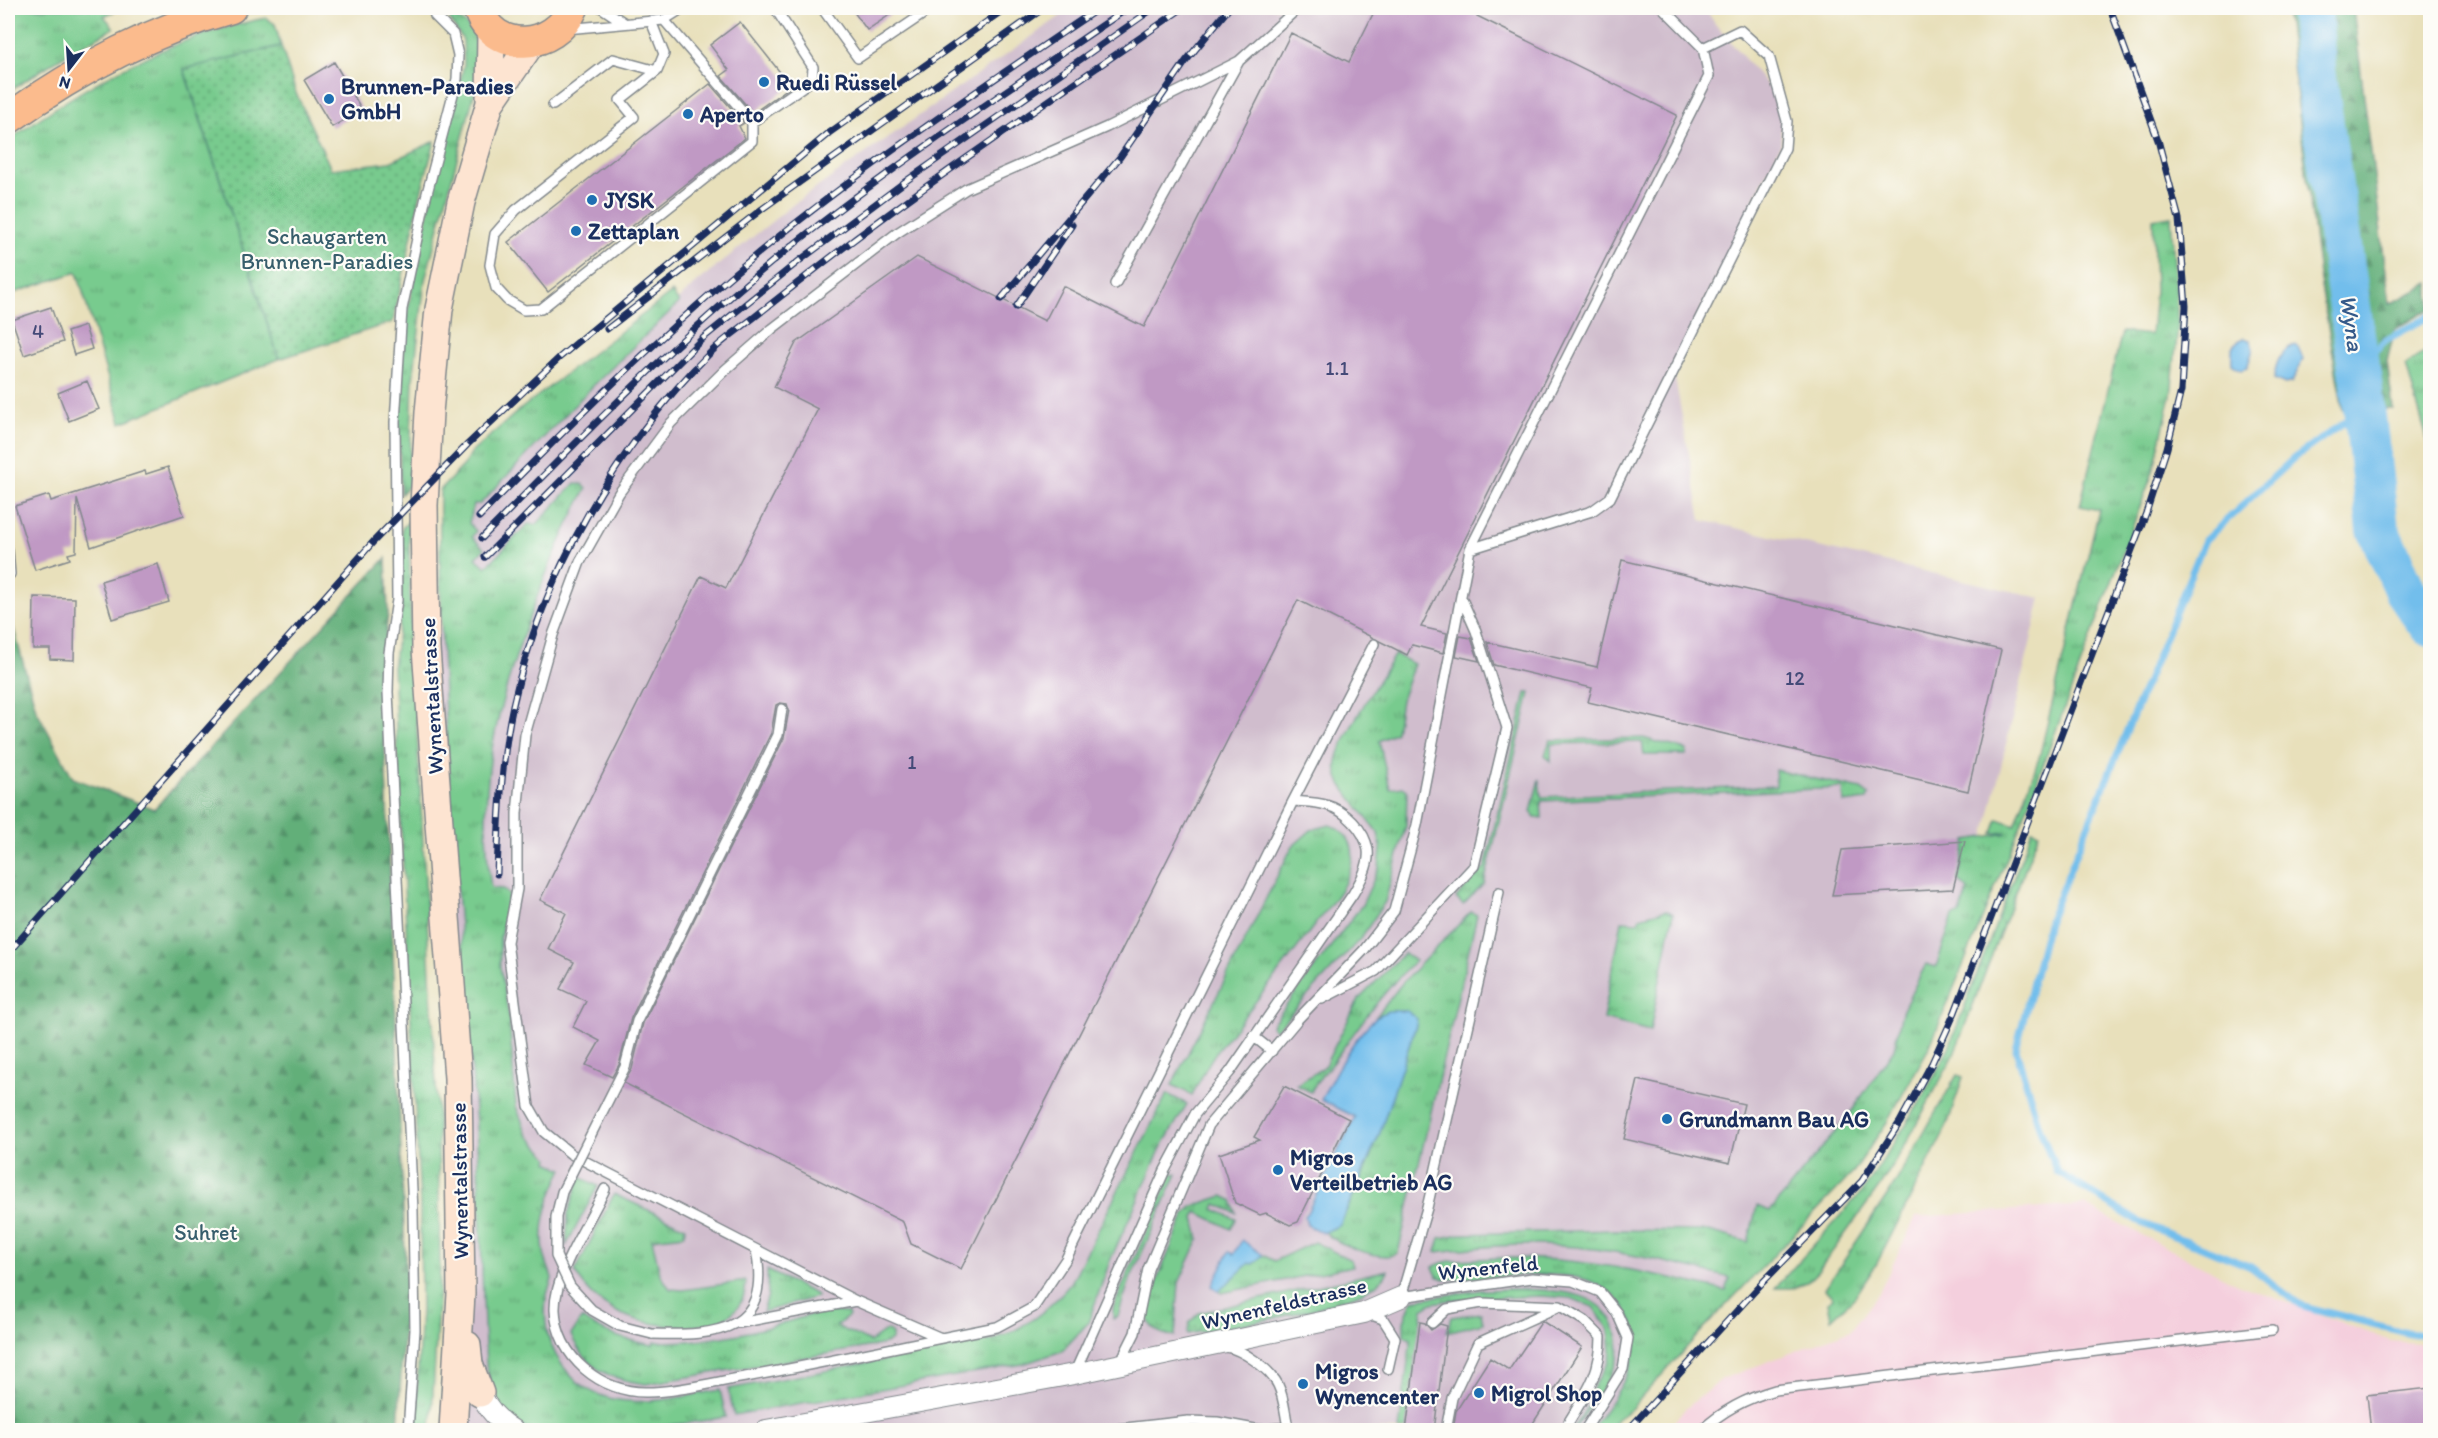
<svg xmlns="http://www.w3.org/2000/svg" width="2438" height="1438" font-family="Itim,sans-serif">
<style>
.built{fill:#f4cfdd}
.industrial{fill:#d0bdcd}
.grass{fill:url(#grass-tufts);stroke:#4a7d76;stroke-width:1.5}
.forest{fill:url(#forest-firs);stroke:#3e6f6c;stroke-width:1.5}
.park{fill:url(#park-dots);stroke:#4a7d76;stroke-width:1.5}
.water{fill:#72beec;stroke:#4676a5;stroke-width:1.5}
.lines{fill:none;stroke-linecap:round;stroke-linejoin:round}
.stream{stroke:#72beec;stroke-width:7}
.river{stroke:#72beec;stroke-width:42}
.building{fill:#c099c4}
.service-casing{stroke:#82888c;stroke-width:12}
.minor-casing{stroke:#82888c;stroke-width:22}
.secondary-casing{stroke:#82888c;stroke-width:30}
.primary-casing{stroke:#82888c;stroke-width:33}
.service{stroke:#fff;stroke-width:9}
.minor{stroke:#fff;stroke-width:20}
.secondary{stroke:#fde4d1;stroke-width:27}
.primary{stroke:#fbbb8d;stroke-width:30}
.rail-casing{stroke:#1b2f5e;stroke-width:7}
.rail{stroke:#fdfcf7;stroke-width:4.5;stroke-dasharray:14;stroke-linecap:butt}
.service-bridge-casing{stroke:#82888c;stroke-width:12;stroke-linecap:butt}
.service-bridge{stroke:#fff;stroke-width:9}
.poi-dot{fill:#1f6fb2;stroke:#fdfcf7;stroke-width:2}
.labels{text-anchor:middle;stroke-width:4.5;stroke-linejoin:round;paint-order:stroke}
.number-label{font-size:20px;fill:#444a78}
.poi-label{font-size:22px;font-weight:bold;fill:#1b2f5e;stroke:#fdfcf7;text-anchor:start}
.park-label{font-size:22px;fill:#375e6c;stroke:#fdfcf7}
.street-label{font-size:22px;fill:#1b2f5e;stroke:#fdfcf7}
.water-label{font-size:24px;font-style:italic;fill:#355a89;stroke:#fdfcf7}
</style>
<defs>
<pattern id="grass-tufts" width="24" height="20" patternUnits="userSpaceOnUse" patternTransform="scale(1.5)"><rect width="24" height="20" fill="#78cb8e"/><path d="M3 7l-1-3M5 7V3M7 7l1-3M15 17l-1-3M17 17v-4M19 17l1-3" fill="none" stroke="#62a577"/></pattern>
<pattern id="forest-firs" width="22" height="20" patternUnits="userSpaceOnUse" patternTransform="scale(1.5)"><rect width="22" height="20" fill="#62af79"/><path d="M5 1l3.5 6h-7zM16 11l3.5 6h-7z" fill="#508f66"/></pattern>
<pattern id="park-dots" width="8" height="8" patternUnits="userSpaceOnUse" patternTransform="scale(1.5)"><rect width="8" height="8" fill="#78cb8e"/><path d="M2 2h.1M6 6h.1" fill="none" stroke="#62a577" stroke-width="1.8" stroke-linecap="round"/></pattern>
</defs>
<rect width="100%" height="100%" fill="#fdfcf7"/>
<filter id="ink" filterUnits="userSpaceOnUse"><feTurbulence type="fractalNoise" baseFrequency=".0167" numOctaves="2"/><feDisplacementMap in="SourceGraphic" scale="12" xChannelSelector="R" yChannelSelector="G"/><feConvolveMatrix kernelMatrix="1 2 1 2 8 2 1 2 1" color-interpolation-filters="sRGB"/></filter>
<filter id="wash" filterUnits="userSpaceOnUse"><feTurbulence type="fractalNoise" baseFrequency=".008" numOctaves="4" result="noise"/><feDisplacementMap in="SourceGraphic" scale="24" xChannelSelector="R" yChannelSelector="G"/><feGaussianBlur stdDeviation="1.35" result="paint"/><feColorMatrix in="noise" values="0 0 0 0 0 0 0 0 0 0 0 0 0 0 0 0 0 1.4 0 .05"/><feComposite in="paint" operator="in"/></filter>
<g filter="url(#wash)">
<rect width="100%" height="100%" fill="#e8e0bb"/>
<!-- built -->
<path class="built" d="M 2084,1205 L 2237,1284 L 2391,1341 L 2430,1344 L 2430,1430 L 1667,1430 L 1684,1410 L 1722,1379 L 1851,1330 L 1879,1293 L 1916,1217 Z"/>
<!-- industrial -->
<path class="industrial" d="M 1072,8 L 1705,8 L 1716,25 L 1781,101 L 1781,144 L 1673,367 L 1701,520 L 2041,598 L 1943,1011 L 1784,1243 L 1700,1315 L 1606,1430 L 453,1430 L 466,1294 L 426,649 L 454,604 L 448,526 L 576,394 L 697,282 L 795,203 Z"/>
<!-- grass -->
<path class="grass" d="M 8,8 L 121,8 L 104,16 L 114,28 L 57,60 L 8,92 Z
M 445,12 L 464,22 L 476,36 L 480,72 L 425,280 L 413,380 L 409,486 L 401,494 L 398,407 L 407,314 L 431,198 L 464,65 L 463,40 Z
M 266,18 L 275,24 L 281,46 L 184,70 L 279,359 L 121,423 L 77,272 L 8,295 L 8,141 C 87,83 169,37 266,18 Z
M 2171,216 L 2178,325 L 2171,396 L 2153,472 L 2019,829 L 1930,1046 L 1887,1122 L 1852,1174 L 1706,1326 L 1631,1409 L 1617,1419 L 1608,1430 L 1590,1430 C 1616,1395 1657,1348 1622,1304 C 1610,1290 1594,1280 1575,1277 C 1532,1270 1487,1280 1443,1279 L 1437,1276 L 1433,1267 C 1445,1259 1463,1260 1477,1259 C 1563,1254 1643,1270 1726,1291 L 1730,1278 C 1674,1264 1618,1249 1560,1246 C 1518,1243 1477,1247 1436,1252 L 1440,1238 L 1461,1234 L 1616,1230 L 1709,1231 L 1748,1242 L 1757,1206 L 1770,1211 L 1847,1118 L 1894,1049 L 1902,1012 L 1926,964 L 1936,967 L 1953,916 L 1960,914 L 1968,890 L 1958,880 L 1967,840 L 2007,833 L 1993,833 L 1998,819 L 2015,825 L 2039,758 L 2099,510 L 2080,506 L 2122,332 L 2151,335 L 2155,291 L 2153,219 Z
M 672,292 L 679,303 L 593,386 L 480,504 L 474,504 L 469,523 L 476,531 L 472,537 L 484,549 L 476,558 L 486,567 L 528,524 L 536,525 L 575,483 L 583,484 L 587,488 C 562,533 542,581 525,630 C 493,720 477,792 491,888 L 503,889 L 509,895 L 500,938 L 500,966 L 509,1017 L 516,1106 L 527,1134 L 549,1158 L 548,1162 L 563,1169 C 550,1195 539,1222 544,1252 C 545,1261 550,1270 552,1278 C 552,1282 549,1287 548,1291 C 544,1304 545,1320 547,1332 C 551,1349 560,1364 571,1376 C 610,1417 671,1398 720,1390 L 726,1417 C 670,1427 628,1430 571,1430 C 557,1430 538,1434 525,1428 C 498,1415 491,1391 486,1365 C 481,1275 481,1186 474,1097 C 458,895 437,694 440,490 L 464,465 L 471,453 L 518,411 Z
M 2430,348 L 2430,449 L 2406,365 Z
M 409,521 L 410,600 L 438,1124 L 440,1268 L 431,1430 L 415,1430 L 421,1308 L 420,1203 L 393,667 L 401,613 L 402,528 Z
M 1395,654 L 1414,664 L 1401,700 L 1396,732 L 1379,741 L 1390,789 L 1403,787 L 1407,790 L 1406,826 L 1385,902 L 1361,938 L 1276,1030 L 1272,1027 L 1273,1023 L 1362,905 L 1379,868 L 1381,848 L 1378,833 L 1343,787 C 1338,779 1335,771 1337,761 C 1341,737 1381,678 1395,654 Z
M 1526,693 L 1530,693 L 1484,884 L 1463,905 L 1456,898 L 1485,867 Z
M 1643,738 L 1687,750 L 1686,755 L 1644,755 L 1642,742 L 1551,744 L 1551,761 L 1545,755 L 1550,740 Z
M 1775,770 L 1861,789 L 1869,795 L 1867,800 L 1844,803 L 1843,788 L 1541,801 L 1542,818 L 1535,817 L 1531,812 L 1539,779 L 1541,797 L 1776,786 Z
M 1330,825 C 1345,830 1355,844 1352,860 C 1349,886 1328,907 1313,927 C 1282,969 1249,1010 1217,1051 C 1207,1064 1200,1081 1192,1095 L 1172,1085 L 1292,847 L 1311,830 Z
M 2032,830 L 2039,832 L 1953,1057 L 1904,1147 L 1880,1186 L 1819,1270 L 1807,1282 L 1791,1288 L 1775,1288 L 1865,1188 L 1922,1099 L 1949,1047 Z
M 1666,910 L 1673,914 L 1650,1031 L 1603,1019 L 1622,921 L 1638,922 L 1640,917 Z
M 1471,912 L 1477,915 L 1398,1253 C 1383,1263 1333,1243 1325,1232 L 1340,1225 L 1361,1180 L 1379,1135 L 1416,1025 L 1381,1014 L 1375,1018 L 1403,982 Z
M 1404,953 L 1415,961 C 1382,992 1357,1029 1330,1066 C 1323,1075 1316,1081 1311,1092 L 1296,1085 L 1324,1067 L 1359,999 Z
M 1957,1075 L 1963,1077 L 1947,1126 L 1877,1263 L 1855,1297 L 1831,1319 L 1828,1302 L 1833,1298 L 1825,1289 L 1894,1185 Z
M 1167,1094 L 1187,1104 L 1161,1148 L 1110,1261 L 1088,1323 L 1062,1351 L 1023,1364 L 734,1415 L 728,1389 L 993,1340 C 1026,1327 1048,1311 1071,1283 Z
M 1171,1173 L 1177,1174 L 1129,1282 L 1118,1316 L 1113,1319 L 1113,1308 Z
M 580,1177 L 598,1186 L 566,1246 L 568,1214 Z
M 614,1194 L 685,1227 L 684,1235 L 652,1239 L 660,1274 L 670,1289 L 683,1290 L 746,1281 C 745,1343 651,1330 615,1311 C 598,1302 585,1289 575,1272 Z
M 1223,1196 L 1232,1200 L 1236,1213 L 1216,1204 L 1214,1209 L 1236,1219 L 1231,1229 L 1197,1212 L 1194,1218 L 1199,1239 L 1179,1283 L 1175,1336 C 1156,1335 1146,1325 1146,1306 L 1185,1214 L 1193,1206 Z
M 1314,1242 L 1351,1260 L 1353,1266 L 1222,1293 L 1219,1291 L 1249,1263 L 1253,1264 L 1263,1255 L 1274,1261 Z
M 767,1270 L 817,1295 L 817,1297 L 763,1312 L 768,1295 Z
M 1388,1270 C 1380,1305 1222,1328 1187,1334 L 1190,1322 L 1199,1313 Z
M 1516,1289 C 1552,1291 1605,1288 1616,1331 C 1619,1341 1620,1353 1616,1363 C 1607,1387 1588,1409 1574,1430 L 1572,1430 L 1587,1407 L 1594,1385 L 1608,1363 L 1611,1352 L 1609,1329 L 1593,1307 L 1571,1298 L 1541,1296 L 1453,1300 L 1432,1303 L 1423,1309 L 1406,1430 L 1399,1430 L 1411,1339 L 1404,1336 L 1404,1322 L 1412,1300 L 1481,1290 Z
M 823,1311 L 848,1313 L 849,1316 L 836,1326 L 870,1342 L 887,1330 L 892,1334 L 892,1339 L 886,1344 L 646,1384 C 609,1379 587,1370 571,1335 L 582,1318 C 604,1335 626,1340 653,1345 L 654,1342 C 718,1343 762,1330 823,1311 Z
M 1481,1313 L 1483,1323 L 1447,1332 L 1451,1317 Z"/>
<!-- forest -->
<path class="forest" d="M 2286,8 L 2353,8 L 2390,304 L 2430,283 L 2430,309 L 2395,329 L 2387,361 L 2393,409 L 2343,410 L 2319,276 Z
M 386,558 L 388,613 L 382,673 L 406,1279 L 398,1430 L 8,1430 L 8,608 L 36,709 L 73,778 L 154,809 Z"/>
<!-- park -->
<path class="park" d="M 281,46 L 296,93 L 331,169 L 390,162 L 435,141 L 421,192 L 393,322 L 279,359 L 184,69 Z"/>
<!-- water -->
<path class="water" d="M 2244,338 L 2250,340 L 2253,349 L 2247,368 L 2241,370 L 2232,364 C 2231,351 2231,344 2244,338 Z
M 2297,345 L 2303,359 L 2292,382 L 2285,384 L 2274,379 C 2275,365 2281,347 2297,345 Z
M 1388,1011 L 1407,1011 L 1417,1019 L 1416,1025 L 1379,1135 L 1340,1225 L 1323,1233 L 1307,1225 L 1305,1217 L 1355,1117 L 1321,1100 C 1334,1074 1361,1021 1388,1011 Z
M 1242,1240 L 1263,1255 L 1252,1264 L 1249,1263 L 1219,1291 L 1212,1286 L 1229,1252 L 1234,1254 Z"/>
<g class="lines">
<!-- stream -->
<path class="stream" d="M 2359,366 L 2386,340 L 2430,316
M 2363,409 L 2294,458 L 2205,540 L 2048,923 L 2016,1049 L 2039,1127 L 2057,1172 L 2139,1222 L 2251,1267 L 2300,1305 L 2411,1334 L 2430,1333"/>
<!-- river -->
<path class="river" d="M 2311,8 L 2315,70 L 2361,382 L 2378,529 L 2405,591 L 2430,626"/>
</g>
<g id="blocks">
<!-- building -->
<path class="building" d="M 851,8 L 900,8 L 867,30 Z
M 1376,8 L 1461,8 L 1677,115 L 1421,627 L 1447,633 L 1443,653 L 1412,645 L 1407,655 L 1298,600 L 961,1269 L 911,1244 L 903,1222 L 624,1083 L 632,1069 L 643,1023 L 784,738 L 789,710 L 787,704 L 780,703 L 776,705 L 771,733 L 631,1018 L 619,1065 L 612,1077 L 586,1065 L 600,1041 L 573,1027 L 586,1001 L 560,989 L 574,962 L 548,949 L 566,913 L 540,900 L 701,576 L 726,588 L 818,409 L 774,387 L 796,343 L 917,257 L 1045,321 L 1063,286 L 1144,327 L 1291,33 L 1349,62 Z
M 740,22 L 791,86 L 753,113 L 721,76 L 729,70 L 710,45 Z
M 334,62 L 362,110 L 332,127 L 304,80 Z
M 710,84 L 744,123 L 739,126 L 745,138 L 548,292 L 508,242 Z
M 51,307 L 63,342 L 24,355 L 12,320 Z
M 85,326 L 92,349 L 74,355 L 67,332 Z
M 87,381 L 99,409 L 69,421 L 58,393 Z
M 168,467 L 184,515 L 91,547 L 77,499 L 76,552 L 68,554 L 70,559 L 35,570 L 15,506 L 49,495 L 51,501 L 145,471 L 146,474 Z
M 1622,560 L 2001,650 L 1968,791 L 1588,702 L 1592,688 L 1494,665 L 1487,642 L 1597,667 Z
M 158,564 L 169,602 L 112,619 L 101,581 Z
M 34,597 L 75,598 L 74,660 L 50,659 L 50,649 L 33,649 Z
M 1460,636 L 1471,638 L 1479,661 L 1456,656 Z
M 1965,841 L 1953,889 L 1832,895 L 1842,850 Z
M 1638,1080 L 1744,1104 L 1730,1163 L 1624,1139 Z
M 1284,1086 L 1349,1119 L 1298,1222 L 1290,1225 L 1266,1213 L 1260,1215 L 1235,1203 L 1219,1154 L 1260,1140 L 1254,1137 Z
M 1542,1321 L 1582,1347 L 1528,1431 L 1453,1431 L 1456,1411 L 1490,1358 L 1509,1370 Z
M 1420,1322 L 1425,1323 L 1431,1330 L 1440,1324 L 1447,1326 L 1434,1431 L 1406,1431 Z
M 2430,1388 L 2430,1431 L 2371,1431 L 2367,1395 Z"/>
</g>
</g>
<g filter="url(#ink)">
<use href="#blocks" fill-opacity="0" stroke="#82888c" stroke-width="1.5"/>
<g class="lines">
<!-- service casing -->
<g class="service-casing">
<path id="service" d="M 602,8 L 623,22
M 822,8 L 858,58 L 932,8
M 664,20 L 752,122 L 812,80 L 813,67 L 775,8
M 651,21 L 664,54 L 657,71 L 620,100 L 634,117 L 516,210 L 495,234 L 490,265 L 496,288 L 507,300 L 524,310 L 541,309 L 752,141 L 752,122
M 566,29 L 664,20 L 683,8
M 553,105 L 613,59 L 657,71
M 1115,284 L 1239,61
M 1470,549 L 1592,511 L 1610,498 L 1785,148 L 1787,121 L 1769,56 L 1740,30 L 1703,48 L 1663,8
M 8,550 L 10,574
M 1293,801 L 1374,644
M 1499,892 L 1427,1208 L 1401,1297 L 1532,1278 L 1573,1281 L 1600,1292 L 1617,1313 L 1628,1338 L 1623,1369 L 1585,1430
M 1322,999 L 1376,971 L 1474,866 L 1507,728 L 1476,631 L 1461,597
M 1253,1036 L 1272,1051
M 625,1067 L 637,1021 L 778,735 L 782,709
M 605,1189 C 589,1223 554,1273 555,1310 C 557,1357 601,1393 647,1392 C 679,1392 719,1381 751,1376 C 833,1361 914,1343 997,1327 L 1034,1307 L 1066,1259 L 1293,801 C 1304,802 1316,802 1326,805 C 1345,810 1365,830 1368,850 C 1370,865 1360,882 1353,894 L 1230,1072 L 1195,1114 L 1165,1170 L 1074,1374
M 1369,1314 L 1383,1319 L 1395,1338 L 1388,1369
M 739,1323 L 856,1301
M 1432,1323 L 1447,1309 L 1482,1303 L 1560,1306 L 1585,1321 L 1601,1337 C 1601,1377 1583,1397 1564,1430
M 652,1334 C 717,1336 772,1332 756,1250
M 941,1338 L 856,1301 L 571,1154 L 544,1132 L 529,1106 L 507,942 L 517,889 L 517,813 L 525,735 L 553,635 L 580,562 L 619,493 L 671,423 L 725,370 L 772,329 L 897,233 L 966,189 L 1107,127 L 1239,61 L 1298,8
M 1120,1363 L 1135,1333 L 1148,1269 L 1209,1125 L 1298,1019 L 1364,950 L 1394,911 L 1417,825 L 1470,549 L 1709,76 L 1703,48
M 408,1430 L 415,1330 L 413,1211 L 388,692 L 389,653 L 397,600 L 395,422 L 402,309 L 425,201 L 457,79 L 458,55 L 453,34 L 435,16 L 433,8
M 1108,1430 L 1188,1421 L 1217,1422 L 1260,1430 L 1288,1427 C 1285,1414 1284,1397 1278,1385 C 1270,1369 1242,1349 1226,1347
M 1446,1430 L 1452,1398 L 1478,1343 L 1558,1307
M 1702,1430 C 1723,1410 1747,1398 1775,1390 L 2272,1330"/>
</g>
<!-- minor casing -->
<g class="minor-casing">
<path id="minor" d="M 480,1393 C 488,1409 498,1421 513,1430
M 766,1430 L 1074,1374 L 1364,1313 L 1401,1297"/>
</g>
<!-- secondary casing -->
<g class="secondary-casing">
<path id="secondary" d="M 490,103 L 532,42
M 467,1345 L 469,1364 L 480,1393
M 453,1430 L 461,1294 L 458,1078 L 426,649 L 424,505 L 429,412 L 439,309 L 461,202 L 490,103 L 491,29"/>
</g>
<!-- primary casing -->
<g class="primary-casing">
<path id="primary" d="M 478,8 C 493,56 555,50 573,8
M 8,119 C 77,70 149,31 231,8"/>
</g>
<!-- service -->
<use href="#service" class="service"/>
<!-- minor -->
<use href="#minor" class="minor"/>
<!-- secondary -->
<use href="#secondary" class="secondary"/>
<!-- primary -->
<use href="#primary" class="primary"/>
<!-- rail casing -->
<g class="rail-casing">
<path id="rail" d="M 1001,299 L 1120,157 L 1186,61 L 1229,8
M 1016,307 L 1072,225
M 607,329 L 762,209 L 1044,8
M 479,517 C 574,420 671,323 777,238 C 880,155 990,82 1099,8
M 482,538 C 580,438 678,337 788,249 C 897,162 1014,86 1128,8
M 485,557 L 702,339 L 799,261 L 906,181 L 1154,8
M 497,874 C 499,818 501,760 513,705 C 542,576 617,445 711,352 C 723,340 738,330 752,319 C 781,296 810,273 839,251 C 951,166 1068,88 1183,8
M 8,953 L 374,541 L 468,444 L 560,357 L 829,133 L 1006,8
M 1628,1430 L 1763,1282 L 1862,1181 L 1900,1122 L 1932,1063 L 1955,1012 L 2146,513 L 2167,448 L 2181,391 L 2186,306 L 2179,219 L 2158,140 L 2110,8"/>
</g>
<!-- rail -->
<use href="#rail" class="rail"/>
<!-- service-bridge casing -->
<g class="service-bridge-casing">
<path id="service-bridge" d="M 625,1067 L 562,1192 L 556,1217 L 556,1256 L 570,1286 L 592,1310 L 620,1326 L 652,1334"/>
</g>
<!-- service-bridge -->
<use href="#service-bridge" class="service-bridge"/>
</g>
</g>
<!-- markers -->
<g class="poi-dot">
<circle cx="764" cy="82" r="6"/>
<circle cx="329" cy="99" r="6"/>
<circle cx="688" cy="114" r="6"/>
<circle cx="592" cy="200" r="6"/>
<circle cx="576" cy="231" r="6"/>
<circle cx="1667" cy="1119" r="6"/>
<circle cx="1278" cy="1170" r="6"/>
<circle cx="1303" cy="1384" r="6"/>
<circle cx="1479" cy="1393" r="6"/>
</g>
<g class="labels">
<!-- number labels -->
<g class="number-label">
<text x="38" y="338">4</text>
<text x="1337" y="375">1.1</text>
<text x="1795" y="685">12</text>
<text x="912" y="769">1</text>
</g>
<!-- poi labels -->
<g class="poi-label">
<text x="776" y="90">Ruedi Rüssel</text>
<text x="341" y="94">Brunnen-Paradies<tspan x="341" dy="25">GmbH</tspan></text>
<text x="700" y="122">Aperto</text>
<text x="604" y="208">JYSK</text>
<text x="588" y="239">Zettaplan</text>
<text x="1679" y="1127">Grundmann Bau AG</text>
<text x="1290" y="1165">Migros<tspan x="1290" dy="25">Verteilbetrieb AG</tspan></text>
<text x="1315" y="1379">Migros<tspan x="1315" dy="25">Wynencenter</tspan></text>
<text x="1491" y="1401">Migrol Shop</text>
</g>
<!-- park labels -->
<g class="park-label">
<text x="327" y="244">Schaugarten<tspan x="327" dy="25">Brunnen-Paradies</tspan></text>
<text x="206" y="1240">Suhret</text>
</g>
<!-- street labels -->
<g class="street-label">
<text transform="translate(431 696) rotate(-93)" y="8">Wynentalstrasse</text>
<text transform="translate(459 1181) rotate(-91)" y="8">Wynentalstrasse</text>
<text transform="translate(1488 1267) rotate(-6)" y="8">Wynenfeld</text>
<text transform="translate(1284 1303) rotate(-13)" y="8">Wynenfeldstrasse</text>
</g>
<!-- water labels -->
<g class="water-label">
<text transform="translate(2352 323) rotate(82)" y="8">Wyna</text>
</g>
</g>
<!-- margin -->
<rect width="2438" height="1438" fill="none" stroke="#fdfcf7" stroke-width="30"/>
<!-- north arrow -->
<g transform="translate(69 69) rotate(197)" stroke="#fdfcf7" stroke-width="4.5" paint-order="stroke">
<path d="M0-4.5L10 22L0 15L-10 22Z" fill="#1b2f5e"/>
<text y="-9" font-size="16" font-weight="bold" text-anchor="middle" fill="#1b2f5e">N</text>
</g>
</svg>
